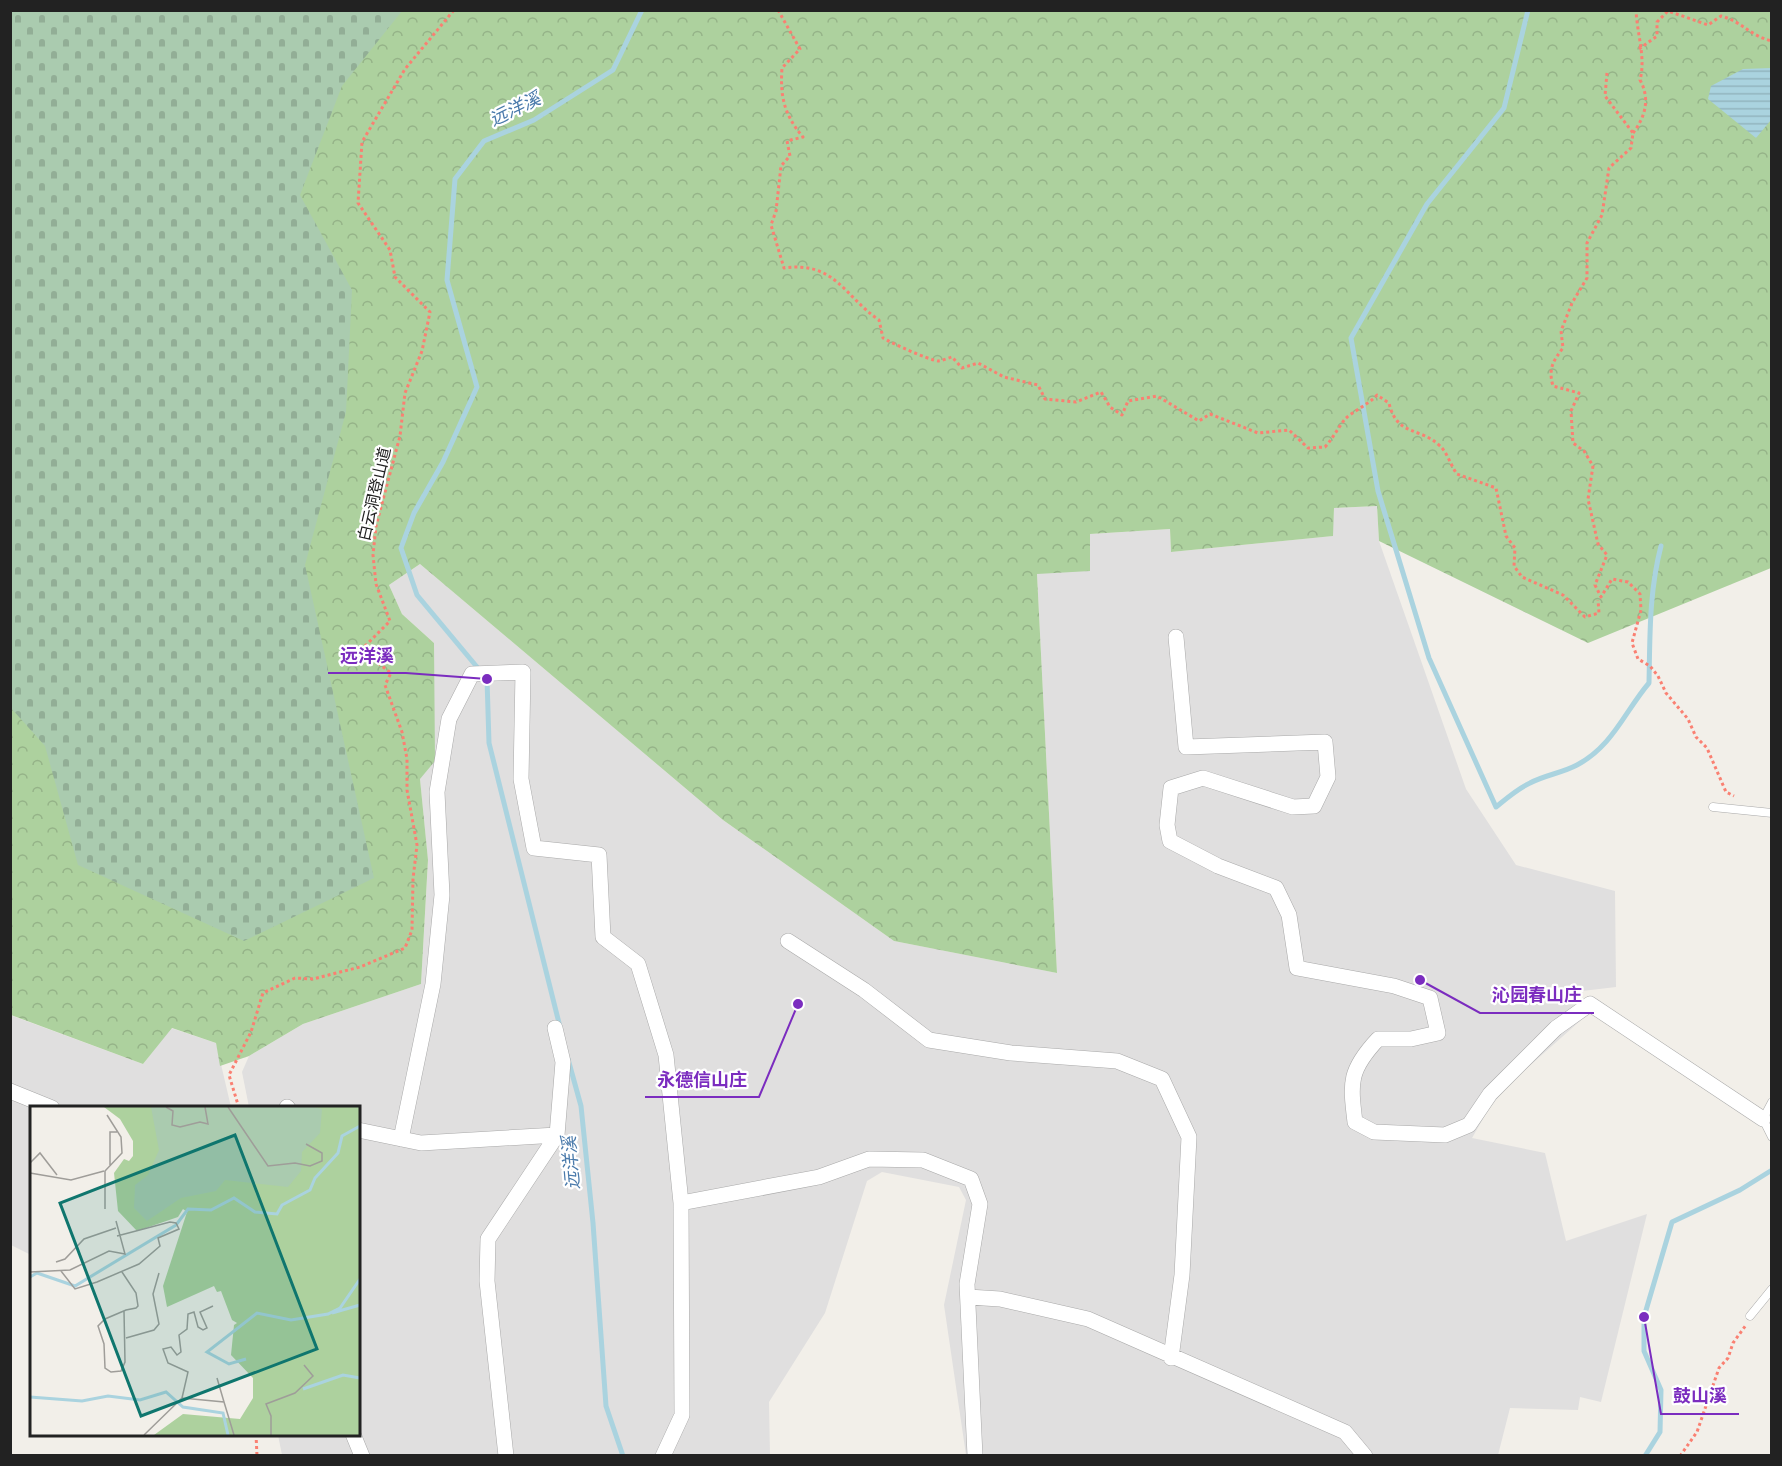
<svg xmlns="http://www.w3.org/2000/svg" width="1782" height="1466" font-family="'Nunito Sans','Noto Sans SC',sans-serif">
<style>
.residential{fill:#e0dfdf}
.forest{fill:url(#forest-crowns)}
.cemetery{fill:url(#cemetery-stones)}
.water{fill:url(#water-rules)}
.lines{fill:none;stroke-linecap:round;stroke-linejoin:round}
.stream{stroke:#aad3df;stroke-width:5}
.service-casing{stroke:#a9a9a9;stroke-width:9}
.minor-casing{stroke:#a9a9a9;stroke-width:16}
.path{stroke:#fa8072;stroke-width:3;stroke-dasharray:3 3;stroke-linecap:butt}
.service{stroke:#fff;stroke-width:8}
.minor{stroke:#fff;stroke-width:15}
.labels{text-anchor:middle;stroke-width:4.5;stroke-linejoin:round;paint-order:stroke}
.street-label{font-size:16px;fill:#222;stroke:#fff}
.water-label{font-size:18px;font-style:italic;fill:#4a7aab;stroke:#fff}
.inset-river{fill:none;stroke:#aad3df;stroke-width:3}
.inset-road{fill:none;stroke:#9f9d99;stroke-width:1.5}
.view{fill:#0f766e;fill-opacity:0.15;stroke:#0f766e;stroke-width:3}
.inset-edge{fill:none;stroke:#222;stroke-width:3}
.leader{fill:none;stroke:#7b2cbf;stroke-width:2}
.callout-dot{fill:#7b2cbf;stroke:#fff;stroke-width:2}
.callout-label{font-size:18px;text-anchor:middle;font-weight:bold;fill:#7b2cbf;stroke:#fff;stroke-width:4.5;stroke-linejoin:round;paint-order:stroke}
</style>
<defs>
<pattern id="forest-crowns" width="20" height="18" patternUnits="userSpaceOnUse" patternTransform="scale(1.5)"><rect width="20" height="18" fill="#add19e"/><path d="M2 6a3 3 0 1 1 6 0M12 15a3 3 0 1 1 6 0" fill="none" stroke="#95b388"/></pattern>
<pattern id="cemetery-stones" width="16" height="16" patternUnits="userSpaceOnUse" patternTransform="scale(1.5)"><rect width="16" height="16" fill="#aacbaf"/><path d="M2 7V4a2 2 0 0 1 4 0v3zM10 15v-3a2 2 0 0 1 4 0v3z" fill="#92ae96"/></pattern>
<pattern id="water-rules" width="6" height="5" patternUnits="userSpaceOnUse" patternTransform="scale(1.5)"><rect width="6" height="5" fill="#aad3df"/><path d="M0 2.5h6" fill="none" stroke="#92b5bf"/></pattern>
</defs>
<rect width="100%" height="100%" fill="#f2efe9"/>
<!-- residential -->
<path class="residential" d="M 1377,506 L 1379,541 L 1466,789 L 1516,865 L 1615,891 L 1616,987 L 1582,991 L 1580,1021 L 1507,1086 L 1488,1110 L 1472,1138 L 1545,1153 L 1566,1241 L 1647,1214 L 1601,1402 L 1580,1397 L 1578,1410 L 1510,1408 L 1498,1455 L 966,1455 L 944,1305 L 966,1200 L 959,1187 L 882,1172 L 867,1181 L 825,1313 L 769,1402 L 770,1455 L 282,1455 L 278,1435 L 358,1434 L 358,1108 L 249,1107 L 242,1072 L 249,1056 L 303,1024 L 421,984 L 428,861 L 420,779 L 434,643 L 402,614 L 389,585 L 420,564 L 723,820 L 894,941 L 1057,973 L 1037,574 L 1090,534 L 1170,529 L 1171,552 L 1332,536 L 1334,508 Z
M 10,1015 L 143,1064 L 171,1028 L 216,1043 L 231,1107 L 32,1108 L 31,1255 L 11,1245 Z"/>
<!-- forest -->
<path class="forest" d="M 10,11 L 1771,11 L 1771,568 L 1588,643 L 1379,541 L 1377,506 L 1334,508 L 1333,536 L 1171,552 L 1170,529 L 1090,534 L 1090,571 L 1037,574 L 1057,973 L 894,941 L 723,820 L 420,564 L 389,585 L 402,614 L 434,643 L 435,761 L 420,779 L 428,860 L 421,984 L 303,1024 L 249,1056 L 220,1066 L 216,1043 L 172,1028 L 143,1064 L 11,1015 Z"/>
<!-- cemetery -->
<path class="cemetery" d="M 10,11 L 402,11 L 342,86 L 300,195 L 352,290 L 346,412 L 305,565 L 374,878 L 244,941 L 78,865 L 45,746 L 11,708 Z"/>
<!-- water -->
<path class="water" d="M 1771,68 L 1771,120 L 1756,138 L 1708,99 L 1711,86 L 1743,69 Z"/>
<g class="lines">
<!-- stream -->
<path class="stream" d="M 1528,10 L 1504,108 L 1427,204 L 1351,338 L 1378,491 L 1429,658 L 1496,807 C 1507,798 1517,789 1530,783 C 1545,775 1562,773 1577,765 C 1613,746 1625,711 1649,683 C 1650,636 1649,592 1661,546
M 560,1027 L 489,743 L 487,679 L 417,595 L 401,548 L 414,513 L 443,462 L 477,387 L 447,280 L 455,179 L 484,141 L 534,120 L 613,70 L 642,10
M 568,1059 L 581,1106 L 593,1223 L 606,1406 L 623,1456
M 1645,1456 L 1660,1432 L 1661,1390 L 1644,1351 L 1644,1317 L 1672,1222 L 1740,1190 L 1772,1170"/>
<!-- service casing -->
<g class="service-casing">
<path id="service" d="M 1713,807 L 1772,813
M 1772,1102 L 1763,1119 L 1772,1137
M 1750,1316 L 1772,1289"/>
</g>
<!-- minor casing -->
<g class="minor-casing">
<path id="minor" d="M 1176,637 L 1186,747 L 1325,742 L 1328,777 L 1314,806 L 1293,807 L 1203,778 L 1171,788 L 1167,825 L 1170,841 L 1218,866 L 1276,888 L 1289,915 L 1297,968 L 1394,986 L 1430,998 L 1438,1033 L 1411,1039 L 1378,1039 C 1349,1070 1350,1082 1355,1122 L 1374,1132 L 1445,1135 L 1469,1125 L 1490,1094 L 1556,1028 L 1590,1004 L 1763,1119
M 788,941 L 864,990 L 929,1040 L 1011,1053 L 1117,1061 L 1162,1079 L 1189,1137 L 1182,1275 L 1171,1358
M 555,1028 L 563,1062 L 557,1135
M 10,1091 L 52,1108
M 287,1107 L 288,1108
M 358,1130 L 421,1143 L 557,1135 L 488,1239 L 487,1281 L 506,1456
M 401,1139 L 433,984 L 442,895 L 437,792 L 449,719 L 472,674 L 523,672 L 521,779 L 534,848 L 599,855 L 603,937 L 638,964 L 666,1055 L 681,1203 L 682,1415 L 663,1456
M 681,1203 L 819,1177 L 869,1159 L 923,1160 L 971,1179 L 980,1204 L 967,1284 L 975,1456
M 968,1297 L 1000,1299 L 1088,1319 L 1345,1432 L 1365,1456
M 353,1434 L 362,1456"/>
</g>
<!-- path -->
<path class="path" d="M 778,10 L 800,49 L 782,68 C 780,96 784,115 803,137 L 787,141 L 790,156 L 781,166 L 776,211 L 771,225 L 784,268 C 835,261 844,296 879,320 L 883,338 C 891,343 929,360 938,361 C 942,361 948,358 952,357 L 962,368 L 978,363 L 1004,377 L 1038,385 L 1045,399 L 1076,402 L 1101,392 L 1110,407 L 1122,415 L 1128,401 L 1157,396 L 1199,421 L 1210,414 L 1258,433 L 1289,430 L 1308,448 L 1325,447 C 1333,438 1338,428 1345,419 C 1353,411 1368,405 1377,395 L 1389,403 C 1397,437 1419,426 1440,446 C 1447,452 1451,466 1457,474 L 1496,488 L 1506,536 L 1515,548 L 1514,566 L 1522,577 L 1563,595 L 1585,617 L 1599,613 L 1598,600
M 1639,49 L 1657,36 L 1657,22 L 1668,11 L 1708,25 L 1721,16 C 1743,22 1750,36 1772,41
M 1607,73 L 1605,96 L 1633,133 L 1631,148 L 1609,168 L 1602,215 L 1587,243 L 1587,278 L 1572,303 L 1561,331 L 1563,348 C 1553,361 1548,369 1553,386 L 1579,393 L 1571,411 L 1573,443 L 1584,451 L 1593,466 L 1588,499 L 1598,544 L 1607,555 L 1595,585 L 1601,597 L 1612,579 L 1628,582 L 1640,594 L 1641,610 L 1632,643 L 1638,659 L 1650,666 L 1658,676 L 1666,693 L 1688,719 L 1696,737 L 1707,748 L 1726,792 L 1734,796
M 1633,133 C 1646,116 1650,98 1640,80 C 1646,58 1637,34 1636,10
M 239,1108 L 229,1075 L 251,1032 L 263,993 L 295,978 L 313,979 L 360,967 L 405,948 L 412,930 L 413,879 L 417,845 L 407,790 L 407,759 L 402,732 L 385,685 L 391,673 L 361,650 L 390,621 L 376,584 L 373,555 L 376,526 L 400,436 L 405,393 L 422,351 L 430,312 L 395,277 L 390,250 L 358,203 L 362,142 L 405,69 L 454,10
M 256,1434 L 257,1456
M 1680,1456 L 1697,1432 L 1719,1368 L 1728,1358 L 1733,1343 L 1746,1325"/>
<!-- service -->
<use href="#service" class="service"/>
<!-- minor -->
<use href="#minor" class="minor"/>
</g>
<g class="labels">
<!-- street labels -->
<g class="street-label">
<text transform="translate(374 494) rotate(-77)" y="6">白云洞登山道</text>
</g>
<!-- water labels -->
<g class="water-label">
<text transform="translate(515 109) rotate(-26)" y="6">远洋溪</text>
<text transform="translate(571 1163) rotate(-95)" y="6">远洋溪</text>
</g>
</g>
<!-- overview -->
<g transform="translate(30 1106)">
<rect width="330" height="330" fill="#f2efe9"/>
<path d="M 74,1 L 330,1 L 330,329 L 124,329 L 153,308 L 210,313 L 223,292 L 223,272 L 201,249 L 204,219 L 207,217 L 202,214 L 191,185 L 187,186 L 184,180 L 137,201 L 133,180 L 157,106 L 153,103 L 148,111 L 107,125 L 88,105 L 84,67 L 94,53 L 99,55 L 103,50 L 103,35 L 90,13 Z" fill="#add19e"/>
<path d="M 121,1 L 285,1 L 292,3 L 290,27 L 272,46 L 271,65 L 258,81 L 195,74 L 186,85 L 151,92 L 117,115 L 104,102 L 105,79 L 118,69 L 129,44 Z" fill="#aacbaf"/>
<path class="inset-river" d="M 0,171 L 7,167 L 45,180 L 146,119 L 158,103 L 181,104 L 204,92 L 225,106 L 247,108 L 252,99 L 280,84 L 285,72 L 308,47 L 312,30 L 330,20M 302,207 L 330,199M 216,253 L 199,258 L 177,246 L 227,207 L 261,214 L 298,208 L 310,202 L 330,173M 273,283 L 313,269 L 330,272M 0,291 L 52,295 L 78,290 L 110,294 L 136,286 L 153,301 L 193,307 L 198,329"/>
<path class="inset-road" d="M 136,1 L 143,5 L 142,19 L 150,21 L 170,16 L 178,18 L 175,1M 198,1 L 238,60 L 265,57 L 280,60 L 292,55 L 292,47 L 276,38M 0,57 L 10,47 L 27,69M 80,59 L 80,26 L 87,26M 0,67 L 41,74 L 74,65M 75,103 L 75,65 L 92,47 L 91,31 L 77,9M 26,156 L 35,153 L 54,133 L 86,122M 31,165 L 45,183 L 67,176 L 109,158 L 130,140 L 128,132 L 149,123 L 146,117 L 140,116 L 87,130M 0,166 L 40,164 L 79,145 L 95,148 L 86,115M 92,166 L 106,187 L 108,200 L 106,202 L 96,204 L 75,213 L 68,220 L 74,238 L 75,262 L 81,266 L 91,265 L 95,256 L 94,205M 96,232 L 124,224 L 129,218 L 123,188 L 129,167M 187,272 L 194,296M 152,292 L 158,266 L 138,257 L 133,243 L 141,241 L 147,249 L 151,246 L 149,229 L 157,223 L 158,208 L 164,206 L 168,221 L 173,224 L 177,222 L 170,206 L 183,200M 114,329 L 152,292 L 194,296 L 204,329M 241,329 L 241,310 L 236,298 L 265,287 L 283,270 L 274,259"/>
<path class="view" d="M 205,29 L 287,243 L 111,310 L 30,97 Z"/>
<rect width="330" height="330" class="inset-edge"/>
</g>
<!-- callouts -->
<path class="leader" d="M487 679L406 673H328M1420 980L1480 1013H1594M798 1004L759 1097H645M1644 1317L1661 1414H1739"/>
<g class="callout-dot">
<circle cx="487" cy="679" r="6"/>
<circle cx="1420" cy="980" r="6"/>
<circle cx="798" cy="1004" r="6"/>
<circle cx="1644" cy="1317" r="6"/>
</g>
<g class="callout-label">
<text x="367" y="662">远洋溪</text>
<text x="1537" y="1001">沁园春山庄</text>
<text x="702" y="1086">永德信山庄</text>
<text x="1700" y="1402">鼓山溪</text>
</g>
<!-- border -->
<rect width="1782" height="1466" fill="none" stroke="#222222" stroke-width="24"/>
</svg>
